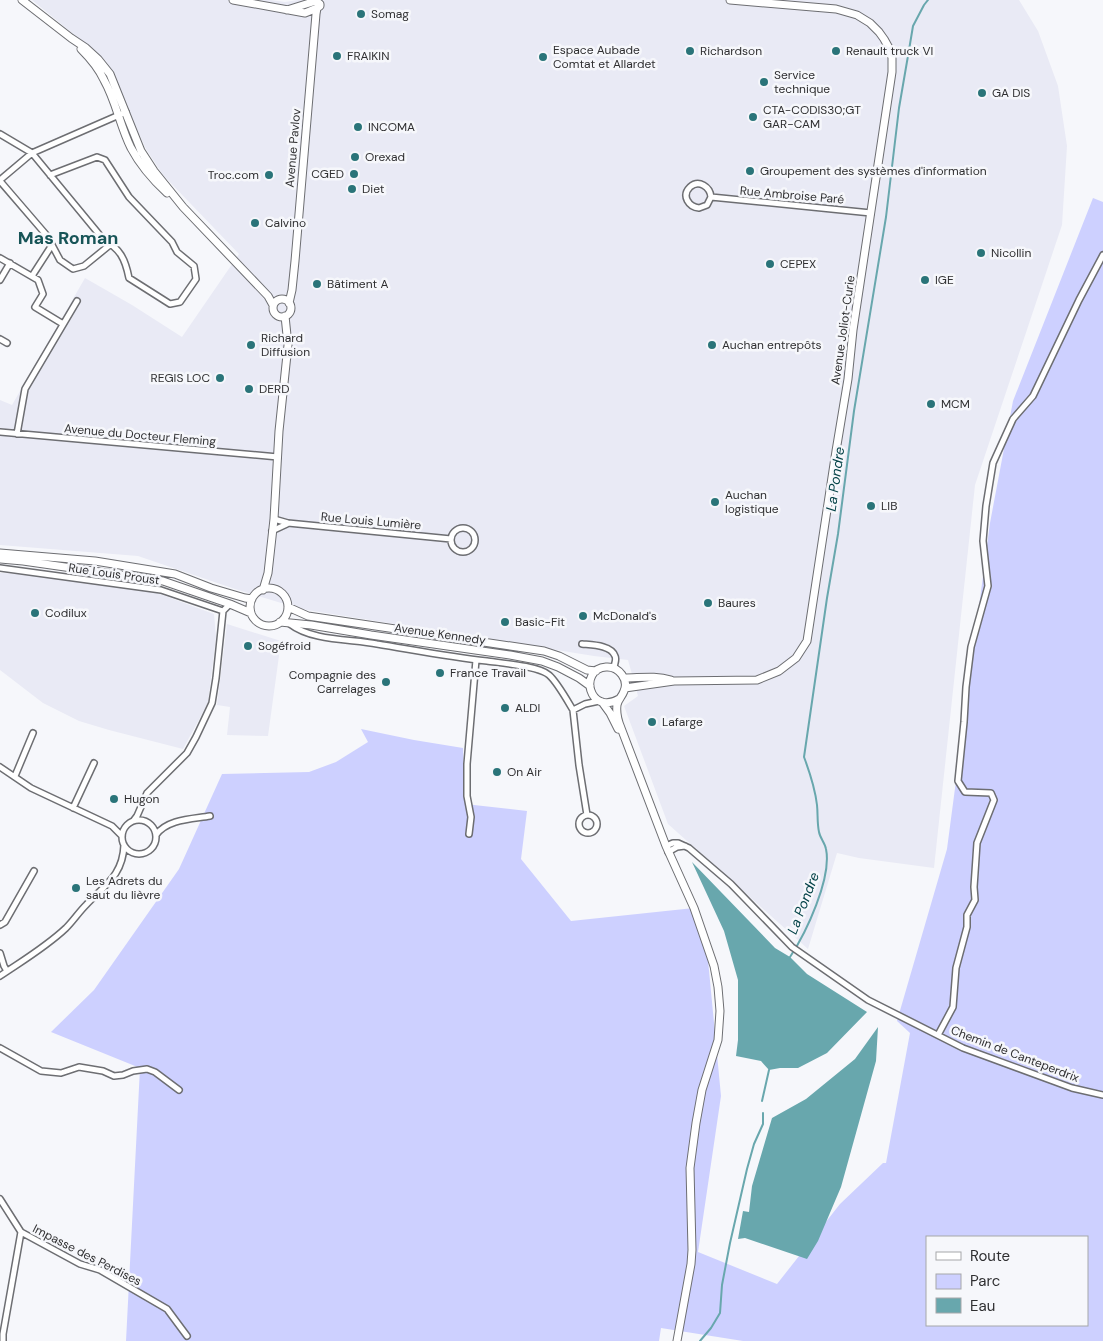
<svg xmlns="http://www.w3.org/2000/svg" width="1103" height="1341" font-family="'DM Sans',sans-serif">
<style>
.built{fill:#e9eaf5}
.green{fill:#cdd0ff;fill-rule:evenodd}
.water{fill:#68a7ad}
.lines{fill:none;stroke-linecap:round;stroke-linejoin:round}
.stream{stroke:#68a7ad;stroke-width:2}
.street-casing{stroke:#6d6e72;stroke-width:8}
.secondary-casing{stroke:#6d6e72;stroke-width:9}
.street{stroke:#fff;stroke-width:5}
.secondary{stroke:#fff;stroke-width:7}
.poi-dot{fill:#2a7479;stroke:#f6f7fb;stroke-width:2}
.labels{text-anchor:middle;stroke-width:5;stroke-linejoin:round;paint-order:stroke}
.poi-label{font-size:12px;fill:#2f2f31;stroke:#f6f7fb;text-anchor:start}
.street-label{font-size:12px;fill:#2f2f31;stroke:#f6f7fb}
.water-label{font-size:14px;font-style:italic;fill:#064449;stroke:#f6f7fb}
.district-label{font-size:18px;font-weight:bold;fill:#175457;stroke:#f6f7fb}
</style>
<rect width="100%" height="100%" fill="#f6f7fb"/>
<!-- built -->
<path class="built" d="M 32,0 L 271,0 L 285,2 L 298,0 L 1019,0 L 1038,31 L 1058,86 L 1067,146 L 1062,225 L 975,485 L 934,868 L 859,858 L 837,853 L 808,949 L 668,824 L 624,706 L 638,696 L 628,660 L 594,656 L 301,609 L 235,589 L 138,556 L 0,545 L 0,400 L 12,405 L 85,278 L 132,305 L 182,337 L 239,254 L 163,175 L 146,149 L 106,61 Z
M 0,573 L 29,574 L 157,593 L 214,614 L 216,637 L 208,703 L 183,749 L 109,730 L 79,721 L 43,703 L 0,670 Z
M 227,624 L 281,641 L 268,736 L 227,735 L 230,707 L 217,705 Z"/>
<!-- green -->
<path class="green" d="M 1093,198 L 1103,202 L 1103,1341 L 743,1341 L 661,1328 L 659,1341 L 126,1341 L 140,1068 L 51,1032 L 94,990 L 179,869 L 222,774 L 309,772 L 336,762 L 368,742 L 361,729 L 414,740 L 463,748 L 465,804 L 527,811 L 521,859 L 571,921 L 694,908 L 708,960 L 721,1096 L 698,1252 L 777,1284 L 840,1204 L 883,1163 L 886,1163 L 910,1033 L 897,1021 L 947,849 L 990,523 L 1013,401 ZM 927,1237 L 1087,1237 L 1087,1325 L 927,1325 Z"/>
<!-- water -->
<path class="water" d="M 692,862 L 775,948 L 790,957 L 807,974 L 867,1012 L 827,1053 L 798,1068 L 780,1068 L 769,1070 L 761,1061 L 736,1056 L 738,1040 L 738,980 L 724,931 Z
M 878,1027 L 876,1061 L 841,1187 L 818,1241 L 807,1259 L 745,1238 L 738,1239 L 743,1211 L 749,1212 L 752,1186 L 772,1118 L 806,1099 L 855,1059 Z"/>
<g class="lines">
<!-- stream -->
<path class="stream" d="M 790,957 C 806,933 832,878 826,849 C 825,843 820,838 819,832 C 817,823 818,814 817,805 C 815,788 810,773 804,757 L 827,598 L 838,534 L 854,411 L 886,217 L 899,108 L 909,50 L 913,26 L 924,5 L 928,0
M 762,1101 L 769,1070
M 700,1341 L 711,1328 L 720,1313 L 722,1285 L 730,1243 L 747,1169 L 754,1144 L 763,1124 L 763,1113"/>
<!-- street casing -->
<g class="street-casing">
<path id="street" d="M 0,134 L 32,153 L 103,239 C 120,249 125,258 129,278 L 170,304 L 180,302 L 196,279 L 194,266 L 177,252 L 172,242 L 129,197 L 105,160 L 97,157 L 50,175
M 0,180 L 32,153 L 126,112
M 0,181 L 49,238 L 52,245 L 32,276
M 711,197 L 707,205 L 699,208 C 689,207 681,196 690,187 C 699,179 710,187 711,197 L 871,213
M 52,245 L 60,260 L 73,269 L 84,266 L 111,244
M 0,258 L 38,280 L 43,294 L 35,307 L 63,324
M 0,280 L 10,263
M 0,339 L 7,343
M 0,432 L 278,457
M 17,434 L 25,389 L 77,301
M 274,519 L 288,523 L 451,539
M451 540a12 12 0 1 1 24 0a12 12 0 1 1-24 0Z
M 272,531 L 287,524
M 0,568 L 161,590 L 223,611
M 290,624 C 312,641 350,639 377,644 C 414,650 450,657 487,661 C 501,663 539,666 549,675 C 557,682 567,700 573,710
M 582,644 C 592,645 611,645 615,656 C 617,660 614,664 614,668
M 0,767 L 31,788 L 112,826 L 122,836
M 15,776 L 33,733
M 73,808 L 94,763
M579 824a9 9 0 1 1 18 0a9 9 0 1 1-18 0Z
M 587,815 L 579,765 L 573,710 L 585,704 L 599,701
M 134,820 L 137,816 L 147,793 L 187,753 L 196,737 L 212,703 L 216,678 L 223,611 L 230,604
M122 837a17 17 0 1 1 34 0a17 17 0 1 1-34 0Z
M 469,834 L 471,817 L 467,796 L 467,764 L 476,660
M 156,835 C 167,819 193,819 210,816
M 666,846 L 673,843 L 678,843 L 689,848 L 731,884 L 792,947 L 868,1000 L 963,1048 L 1072,1088 L 1103,1095
M 668,852 L 677,847 L 685,846
M 0,925 L 5,922 L 34,871
M 0,953 L 4,966 L 7,971
M 0,976 C 22,961 46,947 66,928 C 73,921 79,912 86,905 C 105,885 123,875 124,845
M 938,1035 L 953,1007 L 956,968 L 967,927 L 967,915 L 975,900 L 974,887 L 977,843 L 994,800 L 991,793 L 965,792 L 958,781 L 964,722 L 966,687 L 971,647 L 988,586 L 983,541 L 986,506 L 993,463 L 1013,419 L 1033,396 L 1079,300 L 1103,255
M 0,1048 L 41,1071 L 61,1073 L 79,1067 L 103,1071 L 114,1076 L 123,1075 L 133,1071 L 147,1069 L 155,1072 L 179,1090
M 0,1199 L 21,1232 L 3,1334 L 3,1341
M 21,1232 L 80,1264 L 100,1270 L 167,1309 L 187,1336"/>
</g>
<!-- secondary casing -->
<g class="secondary-casing">
<path id="secondary" d="M 22,0 L 71,38 L 86,48 L 98,59 L 110,74 L 141,151 L 154,171 L 183,207 L 268,296 L 273,305
M 233,0 L 305,13 L 317,8
M 287,10 L 316,1 L 320,4 L 320,6 L 317,8 L 316,14 L 295,261 L 292,290 L 289,303
M 81,49 C 90,58 99,69 104,80 C 116,101 120,126 131,148 C 140,165 153,180 167,193
M273 308a9 9 0 1 1 18 0a9 9 0 1 1-18 0Z
M 0,553 L 95,561 L 175,574 L 211,588 L 245,598 L 252,599
M 0,559 L 23,561 L 163,581 L 230,604 L 251,613
M250 607a19 19 0 1 1 38 0a19 19 0 1 1-38 0Z
M 263,590 L 268,573 L 274,519 L 279,431 L 288,345 L 285,316
M 288,607 L 308,616 L 544,651 L 559,656 L 587,670 L 596,671
M 280,622 L 311,625 L 371,635 L 510,655 L 542,661 L 558,667 L 579,678 L 590,686
M 624,678 C 640,678 655,675 671,680
M 625,688 L 674,681 L 757,680 L 779,671 L 796,658 L 807,641 L 836,451 L 848,379 L 853,330 L 892,72 L 892,58 L 889,48 L 884,39 L 879,32 L 870,23 L 857,15 L 836,9 L 730,0
M 619,699 C 589,716 578,669 606,667 C 619,666 629,680 624,691 C 622,697 618,699 617,705 C 616,713 618,721 621,728 L 666,846 L 694,908 L 714,966 L 718,987 L 720,1011 L 718,1040 L 702,1090 L 696,1123 L 690,1168 L 692,1250 L 691,1264 L 677,1341
M 602,702 L 610,713 L 618,729"/>
</g>
<!-- street -->
<use href="#street" class="street"/>
<!-- secondary -->
<use href="#secondary" class="secondary"/>
</g>
<!-- markers -->
<g class="poi-dot">
<circle cx="361" cy="14" r="5"/>
<circle cx="690" cy="51" r="5"/>
<circle cx="836" cy="51" r="5"/>
<circle cx="337" cy="56" r="5"/>
<circle cx="543" cy="57" r="5"/>
<circle cx="764" cy="82" r="5"/>
<circle cx="982" cy="93" r="5"/>
<circle cx="753" cy="117" r="5"/>
<circle cx="358" cy="127" r="5"/>
<circle cx="355" cy="157" r="5"/>
<circle cx="750" cy="171" r="5"/>
<circle cx="354" cy="174" r="5"/>
<circle cx="269" cy="175" r="5"/>
<circle cx="352" cy="189" r="5"/>
<circle cx="255" cy="223" r="5"/>
<circle cx="981" cy="253" r="5"/>
<circle cx="770" cy="264" r="5"/>
<circle cx="925" cy="280" r="5"/>
<circle cx="317" cy="284" r="5"/>
<circle cx="251" cy="345" r="5"/>
<circle cx="712" cy="345" r="5"/>
<circle cx="220" cy="378" r="5"/>
<circle cx="249" cy="389" r="5"/>
<circle cx="931" cy="404" r="5"/>
<circle cx="715" cy="502" r="5"/>
<circle cx="871" cy="506" r="5"/>
<circle cx="708" cy="603" r="5"/>
<circle cx="35" cy="613" r="5"/>
<circle cx="583" cy="616" r="5"/>
<circle cx="505" cy="622" r="5"/>
<circle cx="248" cy="646" r="5"/>
<circle cx="440" cy="673" r="5"/>
<circle cx="386" cy="682" r="5"/>
<circle cx="505" cy="708" r="5"/>
<circle cx="652" cy="722" r="5"/>
<circle cx="497" cy="772" r="5"/>
<circle cx="114" cy="799" r="5"/>
<circle cx="76" cy="888" r="5"/>
</g>
<g class="labels">
<!-- poi labels -->
<g class="poi-label">
<text x="371" y="18">Somag</text>
<text x="553" y="54">Espace Aubade<tspan x="553" dy="14">Comtat et Allardet</tspan></text>
<text x="700" y="55">Richardson</text>
<text x="846" y="55">Renault truck VI</text>
<text x="347" y="60">FRAIKIN</text>
<text x="774" y="79">Service<tspan x="774" dy="14">technique</tspan></text>
<text x="992" y="97">GA DIS</text>
<text x="763" y="114">CTA-CODIS30;GT<tspan x="763" dy="14">GAR-CAM</tspan></text>
<text x="368" y="131">INCOMA</text>
<text x="365" y="161">Orexad</text>
<text x="760" y="175">Groupement des systèmes d'information</text>
<text x="344" y="178" text-anchor="end">CGED</text>
<text x="259" y="179" text-anchor="end">Troc.com</text>
<text x="362" y="193">Diet</text>
<text x="265" y="227">Calvino</text>
<text x="991" y="257">Nicollin</text>
<text x="780" y="268">CEPEX</text>
<text x="935" y="284">IGE</text>
<text x="327" y="288">Bâtiment A</text>
<text x="261" y="342">Richard<tspan x="261" dy="14">Diffusion</tspan></text>
<text x="722" y="349">Auchan entrepôts</text>
<text x="210" y="382" text-anchor="end">REGIS LOC</text>
<text x="259" y="393">DERD</text>
<text x="941" y="408">MCM</text>
<text x="725" y="499">Auchan<tspan x="725" dy="14">logistique</tspan></text>
<text x="881" y="510">LIB</text>
<text x="718" y="607">Baures</text>
<text x="45" y="617">Codilux</text>
<text x="593" y="620">McDonald's</text>
<text x="515" y="626">Basic-Fit</text>
<text x="258" y="650">Sogéfroid</text>
<text x="450" y="677">France Travail</text>
<text x="376" y="679" text-anchor="end">Compagnie des<tspan x="376" dy="14">Carrelages</tspan></text>
<text x="515" y="712">ALDI</text>
<text x="662" y="726">Lafarge</text>
<text x="507" y="776">On Air</text>
<text x="124" y="803">Hugon</text>
<text x="86" y="885">Les Adrets du<tspan x="86" dy="14">saut du lièvre</tspan></text>
</g>
<!-- street labels -->
<g class="street-label">
<text transform="translate(293 148) rotate(-85)" y="4">Avenue Pavlov</text>
<text transform="translate(792 195) rotate(5)" y="4">Rue Ambroise Paré</text>
<text transform="translate(843 330) rotate(-82)" y="4">Avenue Joliot-Curie</text>
<text transform="translate(140 435) rotate(5)" y="4">Avenue du Docteur Fleming</text>
<text transform="translate(371 521) rotate(5)" y="4">Rue Louis Lumière</text>
<text transform="translate(114 574) rotate(8)" y="4">Rue Louis Proust</text>
<text transform="translate(440 634) rotate(8)" y="4">Avenue Kennedy</text>
<text transform="translate(1015 1054) rotate(21)" y="4">Chemin de Canteperdrix</text>
<text transform="translate(87 1255) rotate(27)" y="4">Impasse des Perdises</text>
</g>
<!-- water labels -->
<g class="water-label">
<text transform="translate(835 479) rotate(-82)" y="5">La Pondre</text>
<text transform="translate(803 903) rotate(-69)" y="5">La Pondre</text>
</g>
<!-- district labels -->
<g class="district-label">
<text x="68" y="244">Mas Roman</text>
</g>
</g>
<!-- legend -->
<rect x="926" y="1236" width="162" height="90" fill="#f6f7fb" stroke="#a6a7aa"/>
<rect x="936" y="1252" width="25" height="8" fill="#ffffff" stroke="#a6a7aa"/>
<text x="970" y="1261" font-size="15" fill="#2f2f31">Route</text>
<rect x="936" y="1274" width="25" height="15" fill="#cdd0ff" stroke="#a6a7aa"/>
<text x="970" y="1286" font-size="15" fill="#2f2f31">Parc</text>
<rect x="936" y="1298" width="25" height="15" fill="#68a7ad" stroke="#a6a7aa"/>
<text x="970" y="1311" font-size="15" fill="#2f2f31">Eau</text>
</svg>
